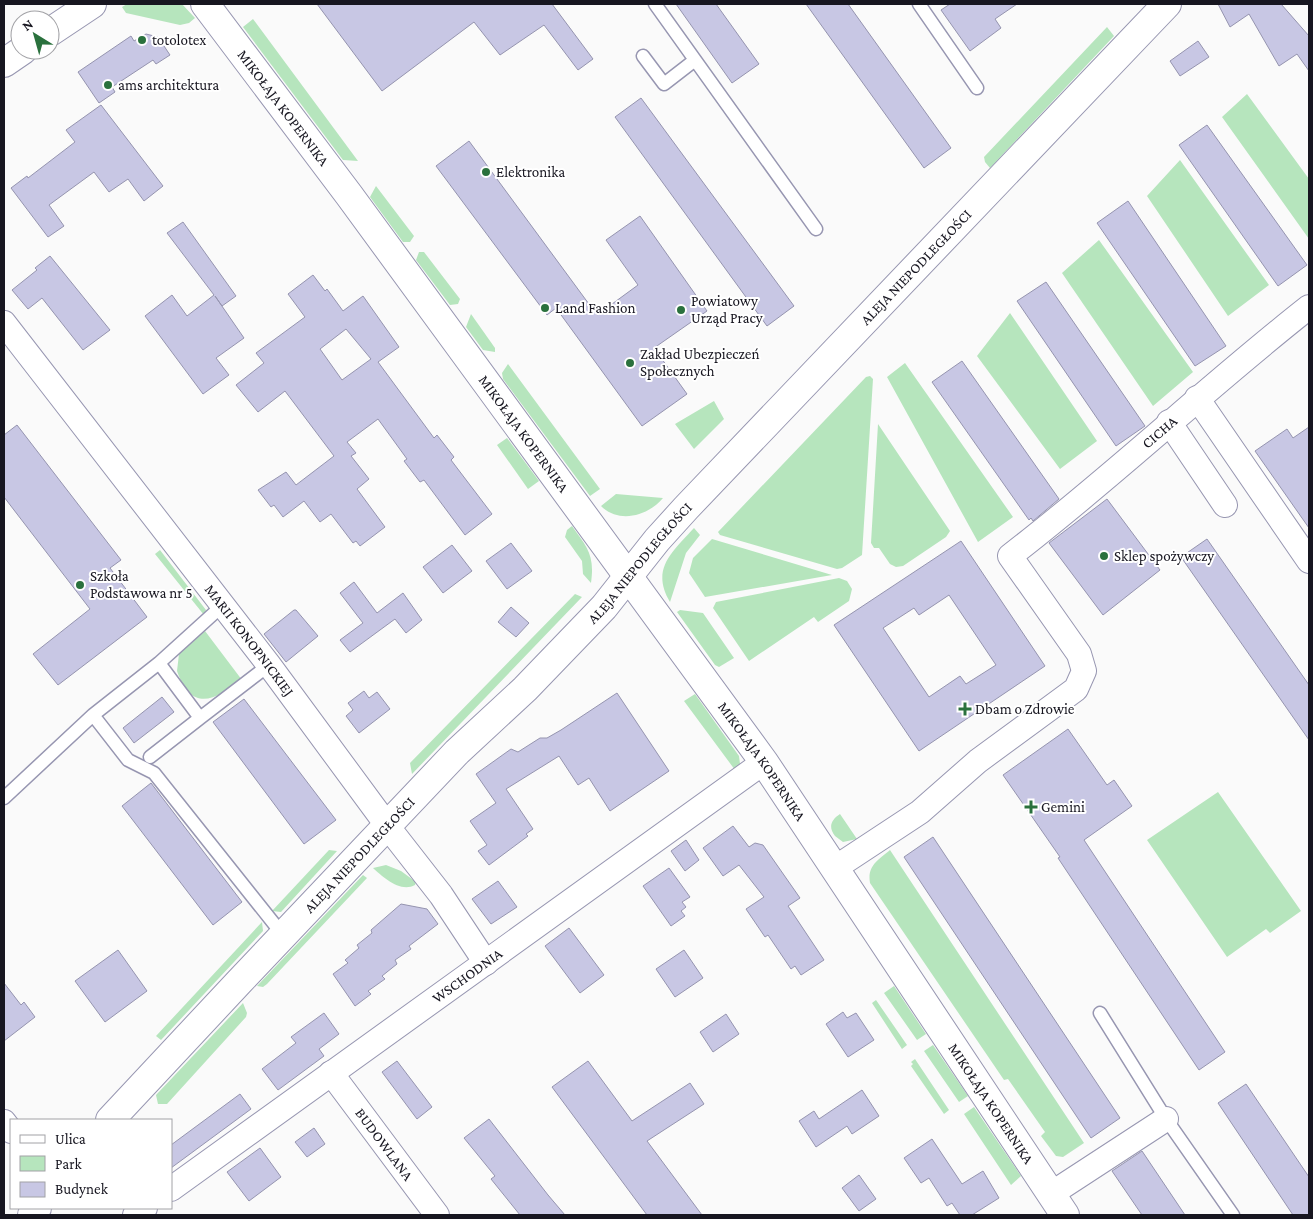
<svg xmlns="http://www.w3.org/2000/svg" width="1313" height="1219" font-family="'Crimson Pro',serif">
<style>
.green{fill:#b6e5bd}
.building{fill:#c8c7e4;stroke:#9594af;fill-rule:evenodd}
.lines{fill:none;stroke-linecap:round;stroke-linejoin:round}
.service-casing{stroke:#9796b1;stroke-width:15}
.minor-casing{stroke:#9796b1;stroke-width:26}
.tertiary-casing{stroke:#9796b1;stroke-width:30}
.secondary-casing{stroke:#9796b1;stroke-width:30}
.service{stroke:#fff;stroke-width:12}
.minor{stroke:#fff;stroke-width:24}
.tertiary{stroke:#fff;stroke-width:28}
.secondary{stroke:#fff;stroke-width:28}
.poi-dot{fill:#2a713d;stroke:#fff;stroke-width:2}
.labels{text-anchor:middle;stroke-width:4;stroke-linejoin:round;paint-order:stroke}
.poi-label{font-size:15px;fill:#171620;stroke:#fff;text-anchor:start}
.street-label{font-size:15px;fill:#171620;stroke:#fff}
</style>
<rect width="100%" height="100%" fill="#fafafa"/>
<!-- green -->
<path class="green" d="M 127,4 L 182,4 L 195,18 L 189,23 L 180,25 L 126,13 L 122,7 Z
M 253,19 L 358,161 L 343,160 L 243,27 Z
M 1107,27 L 1114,36 L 990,168 L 985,162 L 984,157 Z
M 1247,94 L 1309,179 L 1309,239 L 1222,117 Z
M 1180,160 L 1269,285 L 1228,316 L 1147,196 Z
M 376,186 L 414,236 L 410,242 L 403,242 L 370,197 Z
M 1099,240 L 1193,372 L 1153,406 L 1062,273 Z
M 419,252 L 424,252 L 460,299 L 458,304 L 450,305 L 416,260 Z
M 1010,313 L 1097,441 L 1060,469 L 977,356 Z
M 471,314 L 495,348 L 495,352 L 483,350 L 466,327 Z
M 905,363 L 1013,517 L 978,542 L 887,377 Z
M 508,364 L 600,489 L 590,496 L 503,379 L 502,373 Z
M 870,376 L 873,379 L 862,555 L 842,568 L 837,569 L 720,535 L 718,532 L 866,377 Z
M 714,401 L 724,419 L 694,449 L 675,424 Z
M 878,424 L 950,531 L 946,537 L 903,566 L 896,567 L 890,564 L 879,548 L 874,548 L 871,543 Z
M 507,438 L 539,481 L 528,489 L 497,445 Z
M 616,494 L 663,498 C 648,516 619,524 601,506 Z
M 572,526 C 587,547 595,555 591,583 L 583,574 L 582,561 L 565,537 L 567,530 Z
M 694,528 L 700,535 L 686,553 L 670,602 C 650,569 673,551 694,528 Z
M 712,539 L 832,575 L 705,597 L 689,573 L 693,558 Z
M 160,550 L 206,610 L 204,615 L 155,554 Z
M 839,578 L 847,581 L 852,589 L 849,601 L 818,622 L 814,617 L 749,661 L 713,608 L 716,602 Z
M 575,594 L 582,597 L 412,774 L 410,763 Z
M 680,610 L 703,613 L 734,658 L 719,667 L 715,665 L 677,612 Z
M 205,631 L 242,680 C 216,699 192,714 177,671 L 179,654 Z
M 695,694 L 739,756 L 740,764 L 735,770 L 684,701 Z
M 1218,792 L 1301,911 L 1270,933 L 1266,929 L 1227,957 L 1147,840 Z
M 840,814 L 857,839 L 843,842 L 835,836 C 828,827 831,820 840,814 Z
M 329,850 L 337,851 L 281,912 L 272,911 Z
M 890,850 L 1084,1143 L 1063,1157 L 1056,1156 L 1041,1136 L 1045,1132 L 1008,1079 L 1004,1080 L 870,883 C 867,866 878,860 890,850 Z
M 386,865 L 401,871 L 416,882 L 415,885 C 400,893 383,877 373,868 Z
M 363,875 L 367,878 L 267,984 L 263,987 L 257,986 Z
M 262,922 L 263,931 L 161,1040 L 156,1036 Z
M 894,986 L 926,1034 L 917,1040 L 884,993 Z
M 876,1000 L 907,1045 L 902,1049 L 872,1003 Z
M 243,1003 L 247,1013 L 246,1017 L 167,1104 L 158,1104 L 156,1095 Z
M 933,1045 L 968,1096 L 959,1102 L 924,1051 Z
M 915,1059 L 949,1110 L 944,1114 L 911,1066 L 913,1064 L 911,1062 Z
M 974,1107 L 1021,1176 L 1011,1185 L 964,1114 Z"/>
<!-- building -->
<path class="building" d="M 317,4 L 552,4 L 593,59 L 578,70 L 544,25 L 500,55 L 474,22 L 382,91 Z
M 676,4 L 716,4 L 759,64 L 732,83 Z
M 806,4 L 848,4 L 951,148 L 924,168 Z
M 950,4 L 1017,4 L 995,19 L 1001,28 L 970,51 L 941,10 Z
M 1218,4 L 1281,4 L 1309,36 L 1309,71 L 1297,54 L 1279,66 L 1249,14 L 1230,27 Z
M 146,34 L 158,37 L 170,55 L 156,64 L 153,60 L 112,87 L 115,92 L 99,103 L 78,72 L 131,36 L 134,41 Z
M 1198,41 L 1209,57 L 1180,76 L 1170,61 Z
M 641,98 L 794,306 L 767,326 L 615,117 Z
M 101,105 L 163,186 L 144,201 L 128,179 L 109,192 L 94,172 L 49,205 L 64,226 L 48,237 L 11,188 L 27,176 L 28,178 L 75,142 L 66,130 Z
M 1207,125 L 1307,265 L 1278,286 L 1179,145 Z
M 469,141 L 597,315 L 638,285 L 606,240 L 640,216 L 707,311 L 654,348 L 687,394 L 642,426 L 556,308 L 547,315 L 436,166 Z
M 1128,201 L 1226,346 L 1195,366 L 1097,223 Z
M 183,222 L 236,296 L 222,306 L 215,296 L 244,338 L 216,358 L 229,375 L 203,394 L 145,316 L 172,295 L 187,316 L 214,295 L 167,233 Z
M 50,256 L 110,330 L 83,350 L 42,298 L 28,309 L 12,290 L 37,270 L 35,268 Z
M 313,275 L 325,291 L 327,289 L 343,311 L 363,296 L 399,347 L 378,362 L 434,438 L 437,435 L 454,457 L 451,460 L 492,514 L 465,535 L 424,480 L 420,482 L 404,461 L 407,459 L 378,419 L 347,442 L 356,453 L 351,456 L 369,479 L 357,489 L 385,527 L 360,546 L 356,541 L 353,543 L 331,514 L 320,522 L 304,501 L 283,517 L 274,505 L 271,507 L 258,490 L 286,472 L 296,485 L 334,456 L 285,391 L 258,412 L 236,385 L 264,363 L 256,353 L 305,317 L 288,294 ZM 346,329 L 371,359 L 342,380 L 320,349 Z
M 1046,282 L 1145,426 L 1116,446 L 1017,301 Z
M 962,361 L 1059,499 L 1033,521 L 1031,518 L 1029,520 L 932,382 Z
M 17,425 L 121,560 L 110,568 L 147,617 L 58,685 L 33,654 L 90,609 L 4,497 L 4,435 Z
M 1309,427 L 1309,528 L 1255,451 L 1287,429 L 1293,438 Z
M 1107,499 L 1160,570 L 1103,615 L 1049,543 Z
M 1207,539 L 1309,685 L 1309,740 L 1181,557 Z
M 961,541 L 1045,666 L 919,751 L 834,625 ZM 949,595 L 996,665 L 966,684 L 960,676 L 929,697 L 883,628 L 914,608 L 919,615 Z
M 511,543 L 532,571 L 507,589 L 486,561 Z
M 452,545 L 472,571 L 443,593 L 423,567 Z
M 354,582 L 377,613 L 403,593 L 422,620 L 406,633 L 395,619 L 350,652 L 340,640 L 363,623 L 340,593 Z
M 511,607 L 529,623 L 516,637 L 498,622 Z
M 294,610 L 296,610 L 318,636 L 286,662 L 264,634 Z
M 364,691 L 369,698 L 377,692 L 390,709 L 359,733 L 346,716 L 353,710 L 348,703 Z
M 617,693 L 669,771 L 610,811 L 589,778 L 578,785 L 559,756 L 506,789 L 533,829 L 526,834 L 528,836 L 489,865 L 478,851 L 487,845 L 470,821 L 496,803 L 476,774 L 511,749 L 518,752 L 540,738 L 547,738 L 561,730 Z
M 162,697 L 174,712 L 134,743 L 123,728 Z
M 244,699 L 336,820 L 304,844 L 213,722 Z
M 1068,729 L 1107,785 L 1114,780 L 1132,806 L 1084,840 L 1225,1052 L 1199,1070 L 1058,858 L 1060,857 L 1003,775 Z
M 151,783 L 242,902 L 213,925 L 122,806 Z
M 733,826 L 749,847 L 755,843 L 763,845 L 800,898 L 788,906 L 824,960 L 801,975 L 795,966 L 791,969 L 768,935 L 765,937 L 746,909 L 764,897 L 739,865 L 723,876 L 703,848 Z
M 933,837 L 1120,1118 L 1091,1138 L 904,857 Z
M 686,840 L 699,860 L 685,871 L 671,851 Z
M 669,868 L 690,897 L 682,902 L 686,907 L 681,911 L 685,916 L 671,926 L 643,886 Z
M 498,881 L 517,907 L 491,924 L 472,899 Z
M 401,904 L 427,909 L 438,924 L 409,946 L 411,949 L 395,960 L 397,964 L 382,976 L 385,979 L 368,991 L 371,994 L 355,1006 L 333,974 L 348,963 L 345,960 L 359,948 L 357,945 L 372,933 L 371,930 Z
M 569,928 L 604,975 L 580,993 L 545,946 Z
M 118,950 L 147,991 L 105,1022 L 75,981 Z
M 684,950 L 703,978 L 675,997 L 656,969 Z
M 4,983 L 21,1005 L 24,1002 L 35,1017 L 4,1041 Z
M 843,1012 L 847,1018 L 856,1013 L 874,1040 L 848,1057 L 826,1024 Z
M 324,1013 L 339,1034 L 319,1049 L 324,1056 L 278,1090 L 262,1069 L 296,1043 L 291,1037 Z
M 726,1014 L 739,1034 L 713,1052 L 700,1032 Z
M 397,1061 L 432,1107 L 417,1119 L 382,1072 Z
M 588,1061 L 632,1121 L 690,1083 L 704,1104 L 647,1141 L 702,1215 L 647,1215 L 552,1087 Z
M 1246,1084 L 1309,1177 L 1309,1215 L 1293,1215 L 1218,1103 Z
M 862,1090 L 879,1116 L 852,1134 L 847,1126 L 816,1147 L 799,1121 L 814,1111 L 819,1119 Z
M 240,1094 L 251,1109 L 171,1168 L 171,1145 Z
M 489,1119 L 548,1195 L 565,1215 L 520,1215 L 491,1179 L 495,1176 L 464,1138 Z
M 314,1128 L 325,1144 L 307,1157 L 295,1142 Z
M 932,1139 L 962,1184 L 983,1171 L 999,1198 L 972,1215 L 960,1215 L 952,1203 L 947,1206 L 929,1178 L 921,1183 L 904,1158 Z
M 260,1148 L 281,1177 L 249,1201 L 227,1172 Z
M 1142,1151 L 1185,1215 L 1142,1215 L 1112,1171 Z
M 859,1175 L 876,1199 L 859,1211 L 842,1188 Z"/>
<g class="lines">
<!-- service casing -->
<g class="service-casing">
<path id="service" d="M 655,4 L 816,229
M 919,4 L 977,88
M 643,56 L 664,84 L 695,60
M 93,715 L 128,760 L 154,773 L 283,935
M 200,718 L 269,665
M 150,757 L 200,718 L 159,663
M 4,798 L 93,715 L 159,663 L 223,605
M 1100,1013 L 1166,1119 L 1233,1215"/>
</g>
<!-- minor casing -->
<g class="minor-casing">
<g id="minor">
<path id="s1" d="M 4,323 L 269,665 L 395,836 L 441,895 L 486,963"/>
<path d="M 1197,398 L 1309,561"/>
<path d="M 1169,422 L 1225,505"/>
<path id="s2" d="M 835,868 L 920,812 L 978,761 L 1076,689 L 1084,671 L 1079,654 L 1010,556 C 1113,477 1207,387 1309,307"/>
<path id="s3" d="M 331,1073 L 437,1215"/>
<path d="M 4,1122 L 11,1131"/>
<path id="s4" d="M 171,1189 L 764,762"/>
<path d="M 1051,1194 L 1166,1119"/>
<path d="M 135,1215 L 145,1208"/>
</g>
</g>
<!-- tertiary casing -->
<g class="tertiary-casing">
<g id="tertiary">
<path id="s5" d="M 205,4 L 349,195 L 764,762 L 1065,1215"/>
<path d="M 50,32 L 92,4"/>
<path d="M 4,63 L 23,50"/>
</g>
</g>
<!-- secondary casing -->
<g class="secondary-casing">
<g id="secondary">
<path id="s6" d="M 110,1120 L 239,982 L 457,752 L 525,689 L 604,607 L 657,540 L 686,508 L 1167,4"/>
<path d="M 32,1215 L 37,1208"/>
</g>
</g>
<!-- service -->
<use href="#service" class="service"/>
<!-- minor -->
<use href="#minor" class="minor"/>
<!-- tertiary -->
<use href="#tertiary" class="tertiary"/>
<!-- secondary -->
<use href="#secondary" class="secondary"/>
</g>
<!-- markers -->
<g class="poi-dot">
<circle cx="142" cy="40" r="5"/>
<circle cx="108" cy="85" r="5"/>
<circle cx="486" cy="172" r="5"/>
<circle cx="545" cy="308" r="5"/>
<circle cx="681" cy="310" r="5"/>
<circle cx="630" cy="363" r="5"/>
<circle cx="1104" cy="556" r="5"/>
<circle cx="80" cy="585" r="5"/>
<path d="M962.5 701.5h5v5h5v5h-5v5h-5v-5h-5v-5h5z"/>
<path d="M1028.5 799.5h5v5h5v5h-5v5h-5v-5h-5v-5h5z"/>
</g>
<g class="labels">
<!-- poi labels -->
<g class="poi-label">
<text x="152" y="45">totolotex</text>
<text x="118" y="90">ams architektura</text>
<text x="496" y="177">Elektronika</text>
<text x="691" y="306">Powiatowy<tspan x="691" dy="17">Urząd Pracy</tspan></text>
<text x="555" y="313">Land Fashion</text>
<text x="640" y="359">Zakład Ubezpieczeń<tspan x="640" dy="17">Społecznych</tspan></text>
<text x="1114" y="561">Sklep spożywczy</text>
<text x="90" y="581">Szkoła<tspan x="90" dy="17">Podstawowa nr 5</tspan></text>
<text x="975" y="714">Dbam o Zdrowie</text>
<text x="1041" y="812">Gemini</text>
</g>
<!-- street labels -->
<g class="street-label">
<text dy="5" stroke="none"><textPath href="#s5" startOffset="130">MIKOŁAJA KOPERNIKA</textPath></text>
<text dy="5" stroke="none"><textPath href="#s6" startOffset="1174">ALEJA NIEPODLEGŁOŚCI</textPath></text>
<text dy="5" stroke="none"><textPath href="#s2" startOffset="652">CICHA</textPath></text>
<text dy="5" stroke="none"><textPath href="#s5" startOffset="535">MIKOŁAJA KOPERNIKA</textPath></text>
<text dy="5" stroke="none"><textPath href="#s6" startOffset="769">ALEJA NIEPODLEGŁOŚCI</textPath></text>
<text dy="5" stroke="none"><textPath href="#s1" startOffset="401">MARII KONOPNICKIEJ</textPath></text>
<text dy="5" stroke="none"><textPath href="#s5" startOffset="940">MIKOŁAJA KOPERNIKA</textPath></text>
<text dy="5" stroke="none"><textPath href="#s6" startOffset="364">ALEJA NIEPODLEGŁOŚCI</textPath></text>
<text dy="5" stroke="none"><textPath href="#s4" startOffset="365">WSCHODNIA</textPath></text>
<text dy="5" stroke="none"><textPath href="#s5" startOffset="1352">MIKOŁAJA KOPERNIKA</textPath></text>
<text dy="5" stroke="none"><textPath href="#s3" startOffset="89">BUDOWLANA</textPath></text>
</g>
</g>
<!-- border -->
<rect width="1313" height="1219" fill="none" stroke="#171620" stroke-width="10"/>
<!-- legend -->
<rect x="10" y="1119" width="162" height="90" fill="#ffffff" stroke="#a2a2a6"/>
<rect x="20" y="1135" width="25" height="8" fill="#ffffff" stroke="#a2a2a6"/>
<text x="55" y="1144" font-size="15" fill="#171620">Ulica</text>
<rect x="20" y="1156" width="25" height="15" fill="#b6e5bd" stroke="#a2a2a6"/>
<text x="55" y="1169" font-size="15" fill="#171620">Park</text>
<rect x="20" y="1182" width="25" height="15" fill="#c8c7e4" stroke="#a2a2a6"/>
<text x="55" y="1194" font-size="15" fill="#171620">Budynek</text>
<!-- north arrow -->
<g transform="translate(35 35) rotate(323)"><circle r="24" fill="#ffffff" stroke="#a2a2a6"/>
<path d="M0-4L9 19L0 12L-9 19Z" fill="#2a713d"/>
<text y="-8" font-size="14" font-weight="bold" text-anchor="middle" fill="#171620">N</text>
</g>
</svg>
